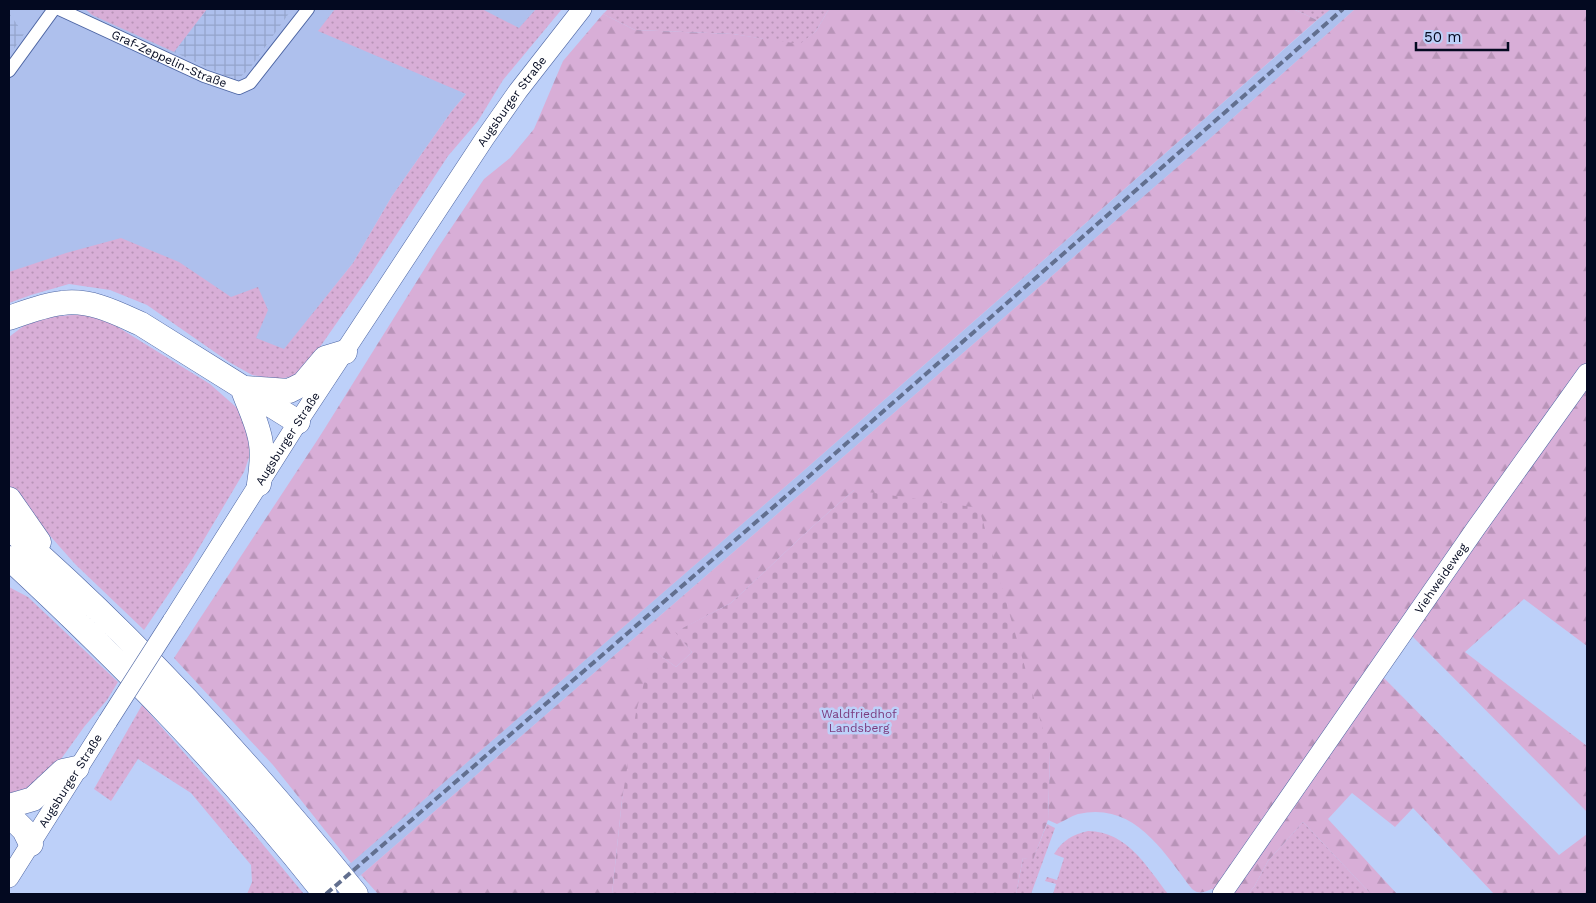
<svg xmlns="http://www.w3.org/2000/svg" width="1596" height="903" font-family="'Work Sans',sans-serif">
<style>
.built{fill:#aec0ed}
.industrial{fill:url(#industrial-grid)}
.grass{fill:url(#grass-dots)}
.forest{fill:url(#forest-firs)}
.cemetery{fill:url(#cemetery-stones)}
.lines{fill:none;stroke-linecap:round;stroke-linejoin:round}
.street-casing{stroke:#4d65a3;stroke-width:14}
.secondary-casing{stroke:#4d65a3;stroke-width:20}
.highway-casing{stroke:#4d65a3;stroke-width:25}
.street{stroke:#fff;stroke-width:12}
.secondary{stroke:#fff;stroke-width:19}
.highway{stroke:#fff;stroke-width:24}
.rail{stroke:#626f8f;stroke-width:4;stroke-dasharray:8 4;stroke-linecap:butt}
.secondary-bridge-casing{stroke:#4d65a3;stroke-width:20;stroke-linecap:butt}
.secondary-bridge{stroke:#fff;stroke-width:19}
.labels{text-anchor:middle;stroke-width:5;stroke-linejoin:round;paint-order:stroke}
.street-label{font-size:12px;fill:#030920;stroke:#bdd0f9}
.park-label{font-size:12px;fill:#7b3a7d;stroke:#bdd0f9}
</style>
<defs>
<pattern id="industrial-grid" width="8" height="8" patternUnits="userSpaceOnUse" patternTransform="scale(1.25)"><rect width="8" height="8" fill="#aec0ed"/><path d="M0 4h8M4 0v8" fill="none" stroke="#94a4cb"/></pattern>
<pattern id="grass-dots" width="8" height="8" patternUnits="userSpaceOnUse" patternTransform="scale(1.25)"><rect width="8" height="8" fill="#d8aed7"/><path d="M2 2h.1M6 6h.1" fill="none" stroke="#b894b8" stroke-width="1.8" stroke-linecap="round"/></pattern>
<pattern id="forest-firs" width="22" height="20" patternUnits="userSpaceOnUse" patternTransform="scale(1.25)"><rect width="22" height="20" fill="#d8aed7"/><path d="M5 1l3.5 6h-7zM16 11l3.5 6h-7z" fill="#b894b8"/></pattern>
<pattern id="cemetery-stones" width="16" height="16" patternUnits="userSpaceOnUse" patternTransform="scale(1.25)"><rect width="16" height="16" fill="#d8aed7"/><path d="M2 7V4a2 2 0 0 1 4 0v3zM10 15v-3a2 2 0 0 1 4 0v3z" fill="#b894b8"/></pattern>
</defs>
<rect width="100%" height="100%" fill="#bdd0f9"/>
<!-- built -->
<path class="built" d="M 9,9 L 536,9 L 451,112 L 392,196 L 353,263 L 284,350 L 71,264 L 9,288 Z
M 1330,9 L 1355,9 L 1197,150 L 361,875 L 337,894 L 313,894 L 368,848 L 801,473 Z"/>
<!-- industrial -->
<path class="industrial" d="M 207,9 L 292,9 L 250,68 L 236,81 L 174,52 Z
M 9,13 L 24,34 L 9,56 Z"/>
<!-- grass -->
<path class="grass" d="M 85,9 L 207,9 L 174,52 L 92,15 Z
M 335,9 L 482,9 L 519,28 L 536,9 L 562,9 L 503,80 L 478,121 L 448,156 L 368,278 L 306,367 L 292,377 L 274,379 L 252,375 L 229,362 L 147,305 L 110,290 L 69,284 L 31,295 L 9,303 L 9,272 L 66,253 L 121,238 L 179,262 L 231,297 L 258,287 L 268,310 L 256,338 L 284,349 L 353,263 L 392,196 L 451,112 L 466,94 L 318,31 Z
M 608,9 L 829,9 L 816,31 L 800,45 L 733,34 L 635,30 L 603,14 Z
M 1293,9 L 1331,9 L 1317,20 Z
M 86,314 L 108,321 L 210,384 L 245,415 L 251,452 L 244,472 L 193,558 L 144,630 L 75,564 L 28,511 L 9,486 L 9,337 L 30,321 L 46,317 Z
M 9,587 L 28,597 L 118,682 L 107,700 L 84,727 L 41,787 L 9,798 Z
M 142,705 L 225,799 L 304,894 L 247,894 L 252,882 L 251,865 L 191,793 L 138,759 L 111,801 L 94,789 Z
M 1303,822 L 1371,894 L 1248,894 L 1254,887 L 1268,861 Z
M 1047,824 L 1055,828 L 1031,894 L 1016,894 L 1023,858 L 1033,859 Z
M 1088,831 C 1128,832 1146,866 1168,894 L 1053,894 L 1056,884 L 1045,881 L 1047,877 L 1057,880 L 1064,858 L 1054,854 C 1063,840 1072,835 1088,831 Z"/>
<!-- forest -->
<path class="forest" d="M 829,9 L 1293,9 L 1317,20 L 801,473 L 351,863 L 273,765 L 174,658 L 320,436 L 437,249 L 484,179 L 510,158 L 534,129 L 563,61 L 603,14 L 635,30 L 733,34 L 800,44 L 816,31 Z
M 1355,9 L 1587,9 L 1587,646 L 1524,599 L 1465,652 L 1587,746 L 1587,812 L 1412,636 L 1383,677 L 1559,855 L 1587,834 L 1587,894 L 1494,894 L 1413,808 L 1395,827 L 1352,793 L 1328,819 L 1397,894 L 1371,894 L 1303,822 L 1268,861 L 1254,887 L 1248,894 L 1217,894 L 1212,889 C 1204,892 1199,895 1192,889 C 1163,851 1134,801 1078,814 C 1071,816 1064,821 1057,824 L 1048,820 L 1050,754 L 854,490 L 812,527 L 731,603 L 676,632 L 692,652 L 676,667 L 654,651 L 622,800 L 612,894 L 378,894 L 361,875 L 1197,150 Z"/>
<!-- cemetery -->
<path class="cemetery" d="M 854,490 L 979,508 L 1050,754 L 1048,820 L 1033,860 L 1023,858 L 1016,894 L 612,894 L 622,800 L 636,712 L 653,650 L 676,667 L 692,652 L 675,632 L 731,603 L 812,527 Z"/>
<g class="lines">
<!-- street casing -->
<g class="street-casing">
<g id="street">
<path id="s1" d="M 59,9 L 204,76 L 239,88 L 250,83 L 308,9"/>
<path d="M 9,71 L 54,9"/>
</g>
</g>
<!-- secondary casing -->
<g class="secondary-casing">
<g id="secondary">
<path id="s2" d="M 172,621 L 298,422 L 485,138 L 518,91 L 582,9"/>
<path id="s3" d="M 9,878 L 108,721"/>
<path id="s4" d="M 1222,894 L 1476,528 L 1587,373"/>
</g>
</g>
<!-- highway casing -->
<g class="highway-casing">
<path id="highway" d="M 9,318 C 26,312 44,305 62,303 C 90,299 117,313 141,324 L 298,422
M 242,387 C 248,405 259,425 261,444 C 263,457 261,471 259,484
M 246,388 L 289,391 L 303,384 L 325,358 L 345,352
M 9,499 L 39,542
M 9,528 C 136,638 250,763 356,894
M 9,558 C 123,664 228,771 325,894
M 9,806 L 33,799 L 63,771 L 77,768
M 9,815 L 24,830 L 31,844"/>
</g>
<!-- street -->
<use href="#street" class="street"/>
<!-- secondary -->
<use href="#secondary" class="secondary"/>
<!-- highway -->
<use href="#highway" class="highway"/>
<!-- rail -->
<path class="rail" d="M 326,894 L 807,478 L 1343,9"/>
<!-- secondary-bridge casing -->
<g class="secondary-bridge-casing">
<path id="secondary-bridge" d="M 108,721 L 172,621"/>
</g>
<!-- secondary-bridge -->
<use href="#secondary-bridge" class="secondary-bridge"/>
</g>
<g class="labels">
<!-- street labels -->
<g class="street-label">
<text dy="4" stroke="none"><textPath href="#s1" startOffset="121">Graf-Zeppelin-Straße</textPath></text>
<text dy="4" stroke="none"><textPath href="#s2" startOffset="621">Augsburger Straße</textPath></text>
<text dy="4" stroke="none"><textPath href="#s2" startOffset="216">Augsburger Straße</textPath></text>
<text dy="4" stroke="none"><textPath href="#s4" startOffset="384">Viehweideweg</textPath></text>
<text dy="4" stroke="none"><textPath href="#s3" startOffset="115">Augsburger Straße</textPath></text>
</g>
<!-- park labels -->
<g class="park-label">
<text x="859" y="718">Waldfriedhof<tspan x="859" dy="14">Landsberg</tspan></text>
</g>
</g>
<!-- border -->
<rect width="1596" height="903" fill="none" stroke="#030920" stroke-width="20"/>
<!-- scale -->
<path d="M1416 42v8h92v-8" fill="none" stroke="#030920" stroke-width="2.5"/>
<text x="1424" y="42" font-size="15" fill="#030920" stroke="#bdd0f9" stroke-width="4" paint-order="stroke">50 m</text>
</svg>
